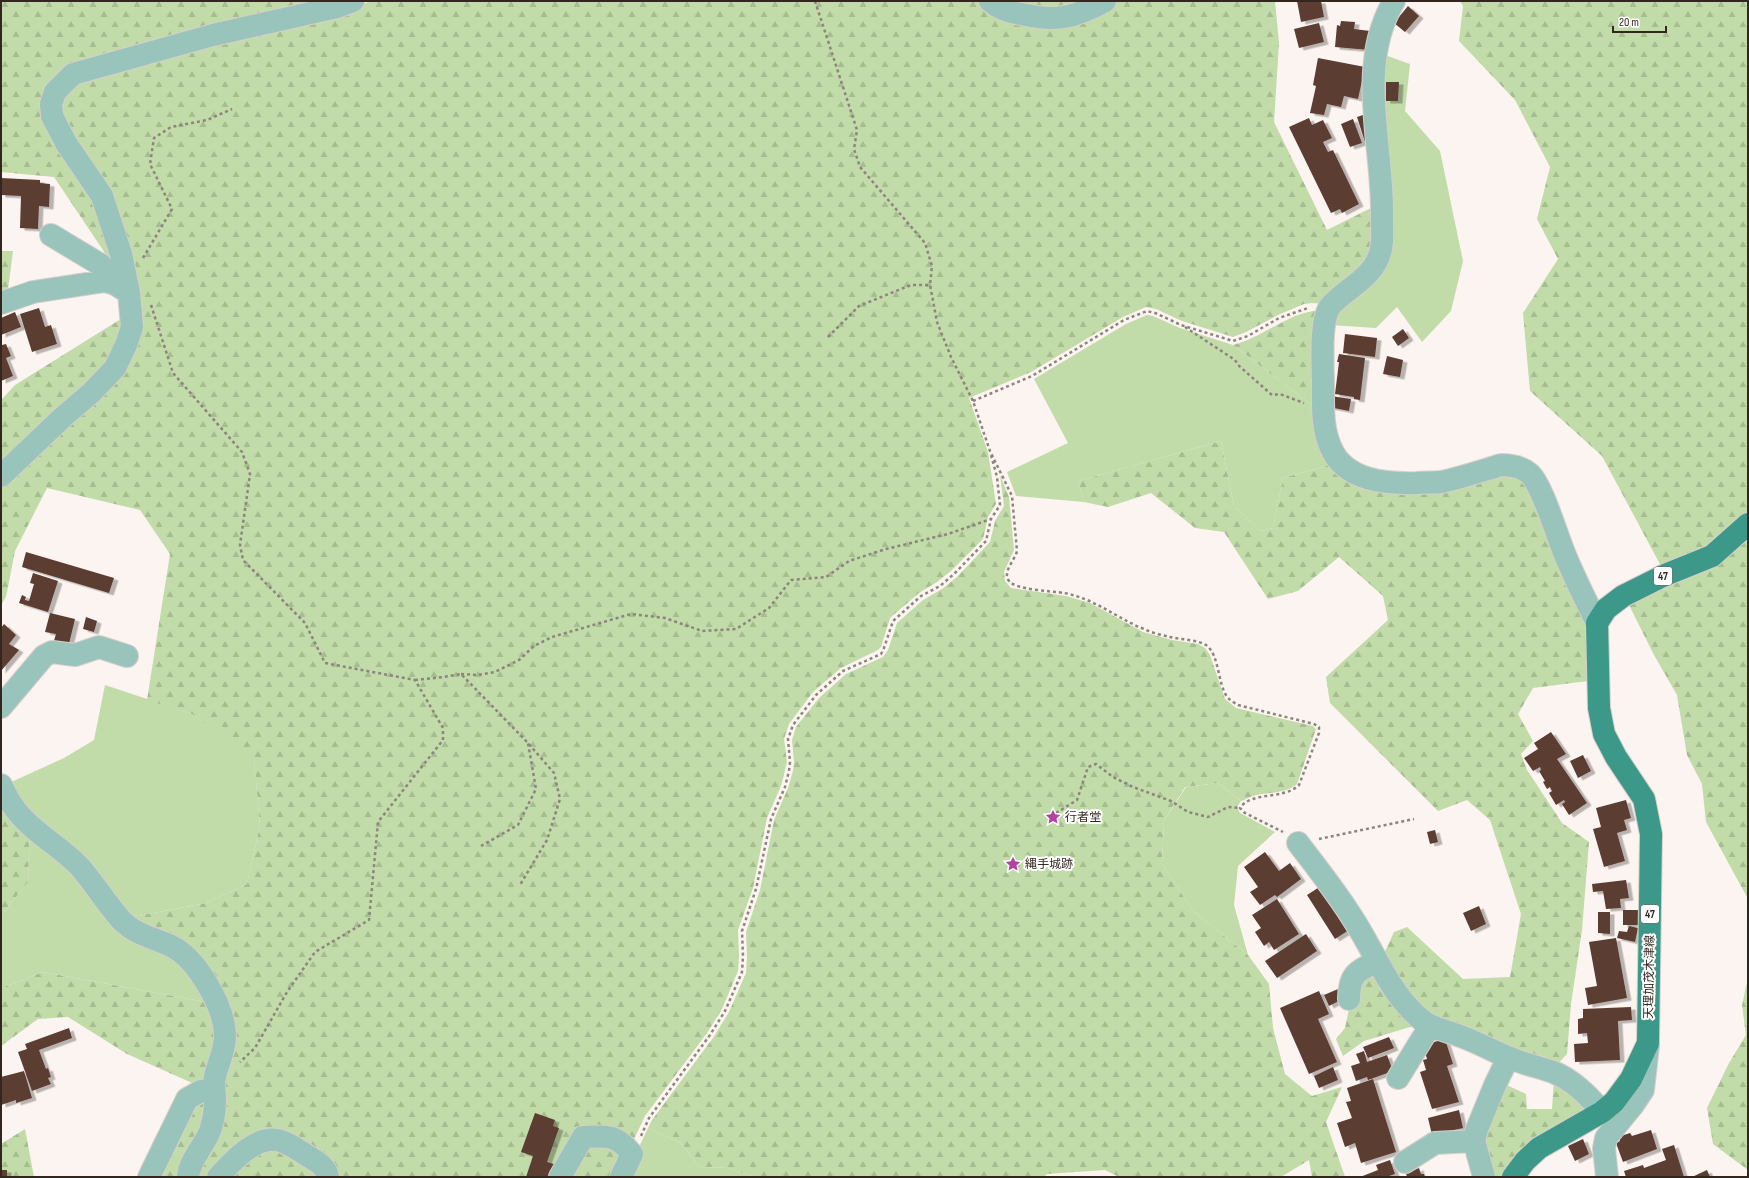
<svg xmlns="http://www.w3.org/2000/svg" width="1749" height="1178" font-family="'Sofia Sans Condensed','Noto Sans JP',sans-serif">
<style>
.green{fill:#c1dba9}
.forest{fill:url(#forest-firs)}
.building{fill:#5c3c33;filter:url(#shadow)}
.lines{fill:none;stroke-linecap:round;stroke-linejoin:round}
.minor-casing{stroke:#d8cfca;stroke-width:24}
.major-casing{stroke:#d8cfca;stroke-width:24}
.path{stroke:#8e847e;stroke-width:2.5;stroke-dasharray:3 3;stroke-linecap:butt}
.minor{stroke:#99c4bb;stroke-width:22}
.major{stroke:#3c9889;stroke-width:22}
.labels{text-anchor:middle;stroke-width:4;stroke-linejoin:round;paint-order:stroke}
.shield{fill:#fff;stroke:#706762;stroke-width:1}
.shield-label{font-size:11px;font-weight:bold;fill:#33261f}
.poi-label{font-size:12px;fill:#33261f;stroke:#fff;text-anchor:start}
.street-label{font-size:12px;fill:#33261f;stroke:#fff}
</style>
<defs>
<pattern id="forest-firs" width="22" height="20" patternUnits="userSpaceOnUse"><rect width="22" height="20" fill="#c1dba9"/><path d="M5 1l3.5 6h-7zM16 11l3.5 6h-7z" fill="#a6bc91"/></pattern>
<filter id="shadow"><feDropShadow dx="4.5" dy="2.5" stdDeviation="0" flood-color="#0004"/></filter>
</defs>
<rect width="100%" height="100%" fill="#fcf4f0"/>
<!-- green -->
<path class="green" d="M 1382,54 L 1410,64 L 1405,111 L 1440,151 L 1463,261 L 1451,311 L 1422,342 L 1397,307 L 1376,328 L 1330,325 L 1333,311 L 1369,280 Z
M 1147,315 L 1153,316 L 1180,328 L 1233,345 L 1318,410 L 1334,464 L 1283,478 L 1273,528 L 1261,531 L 1234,506 L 1221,441 L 1078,481 L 1084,502 L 1016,496 L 1007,472 L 1068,443 L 1034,379 L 1126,324 Z
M 105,685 L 192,714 L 254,759 L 260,825 L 247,884 L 206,903 L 127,918 L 7,784 L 64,758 L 94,740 Z
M 1218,783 L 1241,801 L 1237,807 L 1240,813 L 1275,832 L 1238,866 L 1234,905 L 1248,955 L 1193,911 L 1162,864 L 1164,821 L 1186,787 Z
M 30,830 L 170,951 L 211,1003 L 43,972 L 1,988 L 1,916 L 28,882 Z
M 648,1128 L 681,1143 L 699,1167 L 729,1168 L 754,1177 L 625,1177 Z"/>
<!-- forest -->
<path class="forest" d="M 1,1 L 332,1 L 48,89 L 96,199 L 119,274 L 54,177 L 1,172 Z
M 371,1 L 982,1 L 1005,16 L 1113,1 L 1275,1 L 1279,43 L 1274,122 L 1327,230 L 1377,205 L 1376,248 L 1325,304 L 1312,303 L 1304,304 L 1278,315 L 1246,332 L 1233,337 L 1182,321 L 1156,309 L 1146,307 L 1123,317 L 1031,372 L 969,398 L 988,452 L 996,504 L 988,517 L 983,539 L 951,571 L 937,582 L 919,593 L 890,618 L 881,647 L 878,650 L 841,668 L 813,692 L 789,724 L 784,739 L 787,762 L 781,786 L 767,818 L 753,888 L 738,930 L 739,956 L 738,971 L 722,1009 L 707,1033 L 645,1116 L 616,1177 L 334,1177 L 284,1136 L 211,1177 L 194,1177 L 215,1133 L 220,998 L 127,918 L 206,903 L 247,884 L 260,825 L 254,760 L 192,714 L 147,700 L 170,554 L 140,510 L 47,488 L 15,551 L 6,597 L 1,605 L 1,487 L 138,327 L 72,140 L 57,105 L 76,80 L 339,13 Z
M 999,1 L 1094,1 L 1066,12 Z
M 1460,1 L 1748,1 L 1748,514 L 1718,542 L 1662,568 L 1602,456 L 1530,391 L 1523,313 L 1558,259 L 1537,219 L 1550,167 L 1515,100 L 1459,41 L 1463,6 Z
M 1,251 L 13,251 L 8,290 L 1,293 Z
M 1313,311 L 1320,311 L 1318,410 L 1233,345 C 1261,338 1284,316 1313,311 Z
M 124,317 L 109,364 L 1,466 L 1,400 L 15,385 Z
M 1221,441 L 1234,506 L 1261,531 L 1273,528 L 1283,478 L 1334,464 L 1353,479 L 1502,470 L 1526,478 L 1585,619 L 1588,681 L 1533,688 L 1518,714 L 1533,741 L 1521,754 L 1527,770 L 1562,823 L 1589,842 L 1582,930 L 1571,1004 L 1567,1054 L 1554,1068 L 1431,1022 L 1381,960 L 1394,932 L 1407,927 L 1463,979 L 1510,977 L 1521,914 L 1490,820 L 1467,800 L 1438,811 L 1330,703 L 1326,677 L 1388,620 L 1383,596 L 1339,557 L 1298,591 L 1268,599 L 1224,532 L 1195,528 L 1151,493 L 1108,507 L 1084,502 L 1078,481 Z
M 1000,475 L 1009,497 L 1014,550 L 1004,572 L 1005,581 L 1011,588 L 1066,596 L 1090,603 L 1143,632 L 1172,640 L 1198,644 L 1205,648 L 1210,655 L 1225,699 L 1236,708 L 1313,726 L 1316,729 L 1297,784 C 1285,794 1268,792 1253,796 C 1249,797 1245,800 1241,801 L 1218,783 L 1185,787 L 1164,821 L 1162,864 L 1193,911 L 1248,955 L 1269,984 L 1273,1028 L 1285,1074 L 1312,1096 L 1342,1087 L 1326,1122 L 1345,1177 L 1312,1177 L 1309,1160 L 1281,1177 L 1119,1177 L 1105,1170 L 1047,1174 L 1044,1177 L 754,1177 L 729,1168 L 699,1167 L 681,1143 L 648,1128 L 652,1120 L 713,1038 L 729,1012 L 746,973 L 747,956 L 746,932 L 760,890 L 774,820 L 788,788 L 793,771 L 794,762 L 792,740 L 796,727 L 819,698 L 846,674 L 883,657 L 888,650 L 897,623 L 923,600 L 942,589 L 957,577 L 990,542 L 995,521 L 1004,506 Z
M 1748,539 L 1748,899 L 1706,822 L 1702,784 L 1687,755 L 1677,695 L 1654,655 L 1629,605 L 1669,585 L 1718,565 Z
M 1,796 L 30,830 L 28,882 L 1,916 Z
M 1377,968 L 1420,1024 L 1364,1041 L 1343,1056 L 1336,1039 L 1345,1028 L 1352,995 L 1360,979 Z
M 43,972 L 211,1003 L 219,1037 L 207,1078 L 199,1086 L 127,1054 L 68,1017 L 38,1019 L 1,1046 L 1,988 Z
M 1748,978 L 1748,1170 L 1713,1144 L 1707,1108 L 1729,1063 L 1746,1035 L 1742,1005 Z
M 1554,1078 L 1588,1101 L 1585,1111 L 1505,1172 L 1502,1177 L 1488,1177 L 1481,1130 L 1500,1082 L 1526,1094 L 1527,1109 L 1552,1109 Z
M 203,1097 L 208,1102 L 203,1129 L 181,1177 L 156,1177 L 193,1103 Z
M 25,1129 L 34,1177 L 1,1177 L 1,1144 Z
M 280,1147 L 322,1177 L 227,1177 L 251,1155 Z"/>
<!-- building -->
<path class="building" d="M 1297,1 L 1321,1 L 1324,17 L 1301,22 Z
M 1408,6 L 1419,16 L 1405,32 L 1394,23 Z
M 1341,21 L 1355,22 L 1354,29 L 1370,31 L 1369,50 L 1335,47 L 1337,25 L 1340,26 Z
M 1319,23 L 1324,42 L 1299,48 L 1294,29 Z
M 1318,58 L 1365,67 L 1358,99 L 1344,96 L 1341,107 L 1327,104 L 1324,115 L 1310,113 L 1316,86 L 1313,85 Z
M 1386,82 L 1399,82 L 1398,101 L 1386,101 Z
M 1363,115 L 1371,140 L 1365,142 L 1357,117 Z
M 1309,118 L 1312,125 L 1323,120 L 1332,138 L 1323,142 L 1328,152 L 1333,150 L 1359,204 L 1342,213 L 1340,209 L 1331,213 L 1289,127 Z
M 1353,119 L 1362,143 L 1350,147 L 1341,124 Z
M 1,178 L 40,180 L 40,183 L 50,184 L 49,207 L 39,206 L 38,229 L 20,228 L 21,196 L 1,195 Z
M 39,308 L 45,327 L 51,325 L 57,344 L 32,352 L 20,314 Z
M 15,312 L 21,327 L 1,335 L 1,318 Z
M 1403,329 L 1409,338 L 1398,346 L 1392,337 Z
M 1345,334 L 1377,338 L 1375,357 L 1343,353 Z
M 1,342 L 2,345 L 6,344 L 11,356 L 6,358 L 13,376 L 1,381 Z
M 1339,354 L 1365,358 L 1360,400 L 1354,399 L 1354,397 L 1335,394 L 1339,362 L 1337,362 Z
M 1387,356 L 1403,360 L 1400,377 L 1383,374 Z
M 1331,396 L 1351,399 L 1349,411 L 1329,407 Z
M 26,552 L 114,578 L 109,593 L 22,567 Z
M 33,573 L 58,581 L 48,612 L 19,603 L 22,595 L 26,597 L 25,600 L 29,601 L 34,584 L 30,583 Z
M 50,613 L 75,619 L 68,648 L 53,644 L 56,634 L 45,632 Z
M 86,617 L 97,621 L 94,632 L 83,629 Z
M 4,624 L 16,635 L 9,644 L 19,650 L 1,671 L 1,628 Z
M 1551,732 L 1566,754 L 1557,759 L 1587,803 L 1569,815 L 1562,804 L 1565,802 L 1564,800 L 1556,805 L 1549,793 L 1552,791 L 1550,787 L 1547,789 L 1543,782 L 1545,781 L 1539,771 L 1541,770 L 1540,767 L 1533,771 L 1524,758 L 1538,749 L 1534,743 Z
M 1583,755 L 1591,771 L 1578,778 L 1570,761 Z
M 1626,800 L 1631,818 L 1624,820 L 1627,830 L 1617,833 L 1625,861 L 1604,867 L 1593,829 L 1601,827 L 1596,808 Z
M 1435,830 L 1438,842 L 1430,844 L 1427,832 Z
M 1265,852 L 1279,871 L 1290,863 L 1301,879 L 1277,897 L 1275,895 L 1260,905 L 1250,892 L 1258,887 L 1244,867 Z
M 1626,880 L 1629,898 L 1620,899 L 1621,908 L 1606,909 L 1603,891 L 1593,892 L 1592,884 Z
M 1321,886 L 1349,930 L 1335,939 L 1307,895 Z
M 1277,899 L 1299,934 L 1274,950 L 1269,942 L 1264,946 L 1255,932 L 1261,928 L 1252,915 Z
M 1479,906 L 1486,924 L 1471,931 L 1463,913 Z
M 1623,910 L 1639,910 L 1639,925 L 1623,925 Z
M 1598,912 L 1610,912 L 1610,934 L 1598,933 Z
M 1629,926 L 1638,928 L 1635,942 L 1617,938 L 1619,931 L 1627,932 Z
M 1306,934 L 1317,951 L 1277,978 L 1265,961 Z
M 1616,938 L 1627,998 L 1588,1005 L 1585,988 L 1597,986 L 1589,942 Z
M 1338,989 L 1341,995 L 1337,997 L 1339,1001 L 1329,1006 L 1324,995 Z
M 1319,991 L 1329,1014 L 1318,1019 L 1337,1062 L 1309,1074 L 1280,1008 Z
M 1631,1007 L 1632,1020 L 1618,1021 L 1620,1060 L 1575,1062 L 1574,1044 L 1588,1043 L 1587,1033 L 1578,1034 L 1578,1019 L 1583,1018 L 1583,1009 Z
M 69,1028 L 72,1038 L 39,1050 L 46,1069 L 48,1068 L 51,1077 L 48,1078 L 51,1084 L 32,1091 L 18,1052 L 27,1049 L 25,1044 Z
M 1389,1037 L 1394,1048 L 1368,1058 L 1363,1047 Z
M 1445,1039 L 1453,1064 L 1447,1066 L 1459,1102 L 1432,1109 L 1420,1072 L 1426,1070 L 1423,1060 L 1427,1059 L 1423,1045 Z
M 1364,1051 L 1367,1062 L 1387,1055 L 1393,1071 L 1368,1080 L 1367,1077 L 1356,1081 L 1351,1066 L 1360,1063 L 1356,1054 Z
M 1333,1067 L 1338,1080 L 1319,1088 L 1314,1076 Z
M 24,1071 L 32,1098 L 16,1103 L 16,1100 L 1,1105 L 1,1077 Z
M 1373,1079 L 1396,1152 L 1361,1163 L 1355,1143 L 1345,1147 L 1337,1123 L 1352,1118 L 1346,1102 L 1351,1101 L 1347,1088 Z
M 1459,1110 L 1463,1128 L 1432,1135 L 1428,1118 Z
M 535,1113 L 555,1120 L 553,1126 L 559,1128 L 547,1162 L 557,1165 L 554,1175 L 550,1173 L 549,1177 L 526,1177 L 533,1156 L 521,1152 Z
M 1651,1130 L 1657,1149 L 1623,1162 L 1616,1143 L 1620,1141 L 1618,1137 L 1630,1133 L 1632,1136 Z
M 1583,1139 L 1589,1154 L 1575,1161 L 1568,1146 Z
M 1674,1145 L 1684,1177 L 1626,1177 L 1624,1171 L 1643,1165 L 1644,1168 L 1666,1160 L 1662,1149 Z
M 1390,1160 L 1395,1174 L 1386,1177 L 1360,1177 L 1378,1170 L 1376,1165 Z
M 1419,1168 L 1421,1174 L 1424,1174 L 1425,1177 L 1407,1177 L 1406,1173 Z
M 1,1170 L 7,1170 L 7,1177 L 1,1177 Z
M 1707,1170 L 1710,1177 L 1692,1177 Z"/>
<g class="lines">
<!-- minor casing -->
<g class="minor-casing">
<path id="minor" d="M 990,1 C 999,9 1009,12 1021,14 C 1056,22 1074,18 1105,1
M 1394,1 C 1355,67 1384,148 1382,219 C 1382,229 1383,240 1381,249 C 1377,271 1357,283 1341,296 C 1337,300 1330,304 1328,310 C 1320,328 1323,365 1323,386 C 1323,406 1322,429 1331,448 C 1345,481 1386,484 1418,483 C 1425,482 1433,483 1441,482 C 1461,478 1481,471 1501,465 C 1512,465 1522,467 1530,474 C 1544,488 1558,541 1568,562 C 1577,583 1587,603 1597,623
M 51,235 L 101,265 L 115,284
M 1,303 L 33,292 L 105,281 L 115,284 L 129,293
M 1,476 L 63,417 L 91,393 L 115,368 L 126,345 L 132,327 L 129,293 L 121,254 L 102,196 L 66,143 L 52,116 L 51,104 L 55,92 L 73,74 L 213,35 L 337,7 L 353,1
M 1,707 L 44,656 L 52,652 L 75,655 L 99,647 L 127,656
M 1,785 C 5,792 8,800 13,806 C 29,830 60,846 80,867 C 95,884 107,905 123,922 C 137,935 154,938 171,946 C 197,958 225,1008 225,1036 C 225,1051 218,1063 215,1077 C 213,1086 215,1093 215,1101 C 215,1110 213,1122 210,1131 C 204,1146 189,1161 188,1177
M 1298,843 C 1318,869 1338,894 1355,922 C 1376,955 1391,996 1423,1021 C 1434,1029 1448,1031 1460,1036 C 1477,1042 1493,1051 1510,1058 C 1524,1064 1539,1067 1553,1072 C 1573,1080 1589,1096 1602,1112
M 1349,999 C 1349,975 1356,971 1377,962
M 1398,1078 L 1430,1026
M 1405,1162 L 1435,1143 L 1474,1141
M 149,1177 L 187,1099 L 201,1091 L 213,1090
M 218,1177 C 232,1162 257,1133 281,1141 C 290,1144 300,1151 308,1156 C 317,1162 326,1166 328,1177
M 560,1177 L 583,1137 C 607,1136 616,1134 632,1154 L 621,1177
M 1484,1177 L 1474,1141 L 1477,1129 L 1495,1085 L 1508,1058
M 1607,1177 L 1604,1148 L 1606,1138 L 1633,1105 L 1643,1090 L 1648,1046"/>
</g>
<!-- major casing -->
<g class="major-casing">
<path id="major" d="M 1513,1177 L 1525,1161 L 1539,1148 L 1602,1112 L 1614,1102 L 1631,1079 L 1648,1043 L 1651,834 L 1644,799 L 1616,757 L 1604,734 L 1599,708 L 1597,623 L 1606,609 L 1623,596 L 1665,575 L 1712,556 L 1748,524"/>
</g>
<!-- path -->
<path class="path" d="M 815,1 L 857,130 L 854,149 L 860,167 L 925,243 L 932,266 L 930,285
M 143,258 L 172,209 L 150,164 L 154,138 L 171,127 L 207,120 L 232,109
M 151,305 L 173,373 L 242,452 L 250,474 L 240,545 L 243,560 L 305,623 L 325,663 L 415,680 L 443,728 L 443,740 L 378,822 L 369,920 L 315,952 L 287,992 L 255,1048 L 240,1062
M 1185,327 L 1235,360 L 1238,365 L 1272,395 L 1280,394 L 1304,403
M 828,337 L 859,306 L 911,285 L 930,285 L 937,322 L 951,357 L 973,401 L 990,451 L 1012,496 L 1017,551 C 1015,560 1002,572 1009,581 C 1016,590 1052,591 1064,593 C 1096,599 1116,618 1144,629 C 1152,633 1162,635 1170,637 C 1182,640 1195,639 1206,645 C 1220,655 1217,684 1228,698 C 1231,701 1235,703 1238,705 L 1314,724 L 1319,727 L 1319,733 L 1299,785 C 1284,800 1251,791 1240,808 L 1245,813 L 1283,832
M 973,401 L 1032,376 L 1124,320 L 1147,311 L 1155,313 L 1181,325 L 1233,341 L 1248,336 L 1279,318 L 1308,308
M 461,674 L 477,675 L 495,672 L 519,660 L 534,646 L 552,637 L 631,614 L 665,618 L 702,631 L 736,629 L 769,608 L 791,580 L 826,577 L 849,561 L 886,549 L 948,534 L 991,519
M 415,680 L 444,677 L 461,674 L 528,743 L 554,773 L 560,799 L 547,840 L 520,885
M 1056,813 L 1077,800 L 1088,767 L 1096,764 L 1113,777 L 1133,787 L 1171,801 L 1188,812 L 1208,817 L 1228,807 L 1240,808
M 1319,839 L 1414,819
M 481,846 L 518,825 L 536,789 L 528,743
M 641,1136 L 649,1118 L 710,1035 L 725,1011 L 742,972 L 743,956 L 742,931 L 756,889 L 771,819 L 785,787 L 789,771 L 790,762 L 788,739 L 793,725 L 816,695 L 843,671 L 881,654 L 884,648 L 893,621 L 921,596 L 940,586 L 954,574 L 986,541 L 991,519 L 1000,505 L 997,477 L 991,455"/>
<!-- minor -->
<use href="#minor" class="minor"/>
<!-- major -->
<use href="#major" class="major"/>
</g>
<!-- icons -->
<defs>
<g id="sight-bare" transform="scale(1.2)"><path d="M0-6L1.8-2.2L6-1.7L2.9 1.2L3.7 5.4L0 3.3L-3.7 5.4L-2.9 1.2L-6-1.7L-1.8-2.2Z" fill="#b4439e" stroke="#fff" stroke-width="2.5" paint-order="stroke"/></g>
</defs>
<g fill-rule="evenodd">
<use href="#sight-bare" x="1053" y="817"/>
<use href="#sight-bare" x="1013" y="864"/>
</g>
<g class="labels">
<!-- shield labels -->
<g class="shield">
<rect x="1654" y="567" width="18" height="18" rx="3"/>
<rect x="1641" y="905" width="18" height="18" rx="3"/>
</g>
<g class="shield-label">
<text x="1663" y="580">47</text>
<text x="1650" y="918">47</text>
</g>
<!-- poi labels -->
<g class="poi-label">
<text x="1065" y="821">行者堂</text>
<text x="1025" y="868">縄手城跡</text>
</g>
<!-- street labels -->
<g class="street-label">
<text transform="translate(1649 977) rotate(-89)" y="4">天理加茂木津線</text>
</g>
</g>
<!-- border -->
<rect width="1749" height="1178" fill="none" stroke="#33261f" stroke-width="4"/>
<!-- scale -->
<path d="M1613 26v6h53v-6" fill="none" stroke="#33261f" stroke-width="2"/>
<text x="1619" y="26" font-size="12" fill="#33261f" stroke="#ffffff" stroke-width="3" paint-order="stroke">20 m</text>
</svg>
